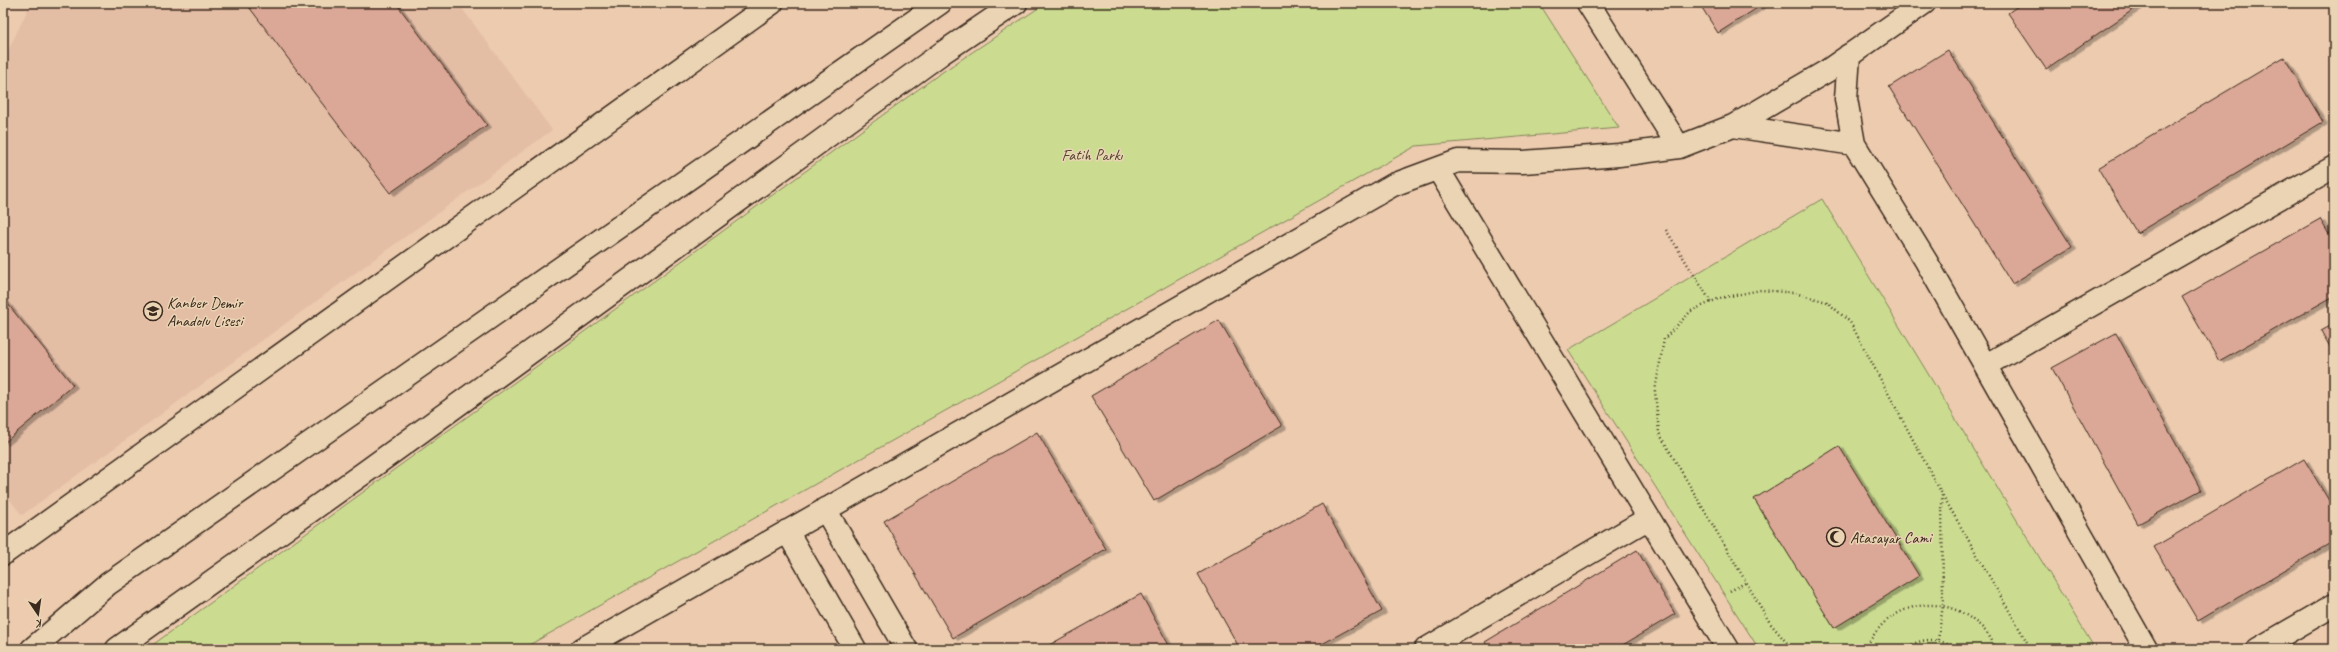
<svg xmlns="http://www.w3.org/2000/svg" width="2337" height="652" font-family="Caveat,sans-serif">
<style>
.built{fill:#e4bda5}
.green{fill:#cbdc91;stroke:#838358}
.building{fill:#dba796;stroke:#3b2a1e;filter:url(#shadow)}
.lines{fill:none;stroke-linecap:round;stroke-linejoin:round}
.minor-casing{stroke:#3b2a1e;stroke-width:25}
.secondary-casing{stroke:#3b2a1e;stroke-width:25}
.path{stroke:#3b2a1e;stroke-width:2.5;stroke-dasharray:1 3;stroke-linecap:butt}
.minor{stroke:#ebd4b4;stroke-width:22}
.secondary{stroke:#ebd4b4;stroke-width:22}
.labels{text-anchor:middle;stroke-width:3;stroke-linejoin:round;paint-order:stroke}
.park-label{font-size:16px;fill:#51452f;stroke:#ebd4b4}
.poi-label{font-size:16px;fill:#3b2a1e;stroke:#ebd4b4;text-anchor:start}
</style>
<defs>
<filter id="shadow"><feDropShadow dx="4.5" dy="2.5" stdDeviation="0" flood-color="#0004"/></filter>
</defs>
<rect width="100%" height="100%" fill="#eccbaf"/>
<filter id="ink" filterUnits="userSpaceOnUse"><feTurbulence type="fractalNoise" baseFrequency=".025" numOctaves="2"/><feDisplacementMap in="SourceGraphic" scale="8" xChannelSelector="R" yChannelSelector="G"/><feConvolveMatrix kernelMatrix="1 2 1 2 8 2 1 2 1" color-interpolation-filters="sRGB"/></filter>
<g filter="url(#ink)">
<!-- built -->
<path class="built" d="M 31,3 L 458,3 L 552,130 L 22,515 L 3,491 L 3,61 Z"/>
<!-- green -->
<path class="green" d="M 1046,3 L 1539,3 L 1619,128 L 1416,146 L 522,649 L 147,649 L 938,75 Z
M 1822,199 L 2095,649 L 1759,649 L 1568,350 Z"/>
<!-- building -->
<path class="building" d="M 246,3 L 396,3 L 487,125 L 390,193 Z
M 1699,3 L 1765,3 L 1718,33 Z
M 2022,3 L 2143,3 L 2046,69 L 2008,13 Z
M 1948,50 L 2072,247 L 2012,284 L 1889,87 Z
M 2284,57 L 2323,122 L 2137,233 L 2098,168 Z
M 2320,219 L 2334,243 L 2334,296 L 2219,361 L 2182,297 Z
M 3,298 L 73,385 L 4,443 L 3,442 Z
M 1219,320 L 1282,426 L 1154,501 L 1091,396 Z
M 2334,324 L 2334,354 L 2321,331 Z
M 2116,333 L 2201,490 L 2138,524 L 2052,368 Z
M 1037,432 L 1106,549 L 953,638 L 884,521 Z
M 1839,446 L 1919,576 L 1834,628 L 1754,499 Z
M 2304,459 L 2334,509 L 2334,541 L 2198,621 L 2154,547 Z
M 1322,504 L 1382,611 L 1313,649 L 1240,649 L 1198,574 Z
M 1637,550 L 1675,614 L 1616,649 L 1489,649 L 1485,642 Z
M 1141,594 L 1171,649 L 1042,649 Z"/>
<g class="lines">
<!-- minor casing -->
<g class="minor-casing">
<path id="minor" d="M 1588,3 L 1679,147
M 1849,55 L 1846,99 L 1854,144
M 1733,126 L 1854,144 L 1926,261 L 2146,649
M 1438,169 L 1728,649
M 1986,365 L 2334,167
M 825,509 L 906,649
M 787,531 L 855,649
M 117,649 L 368,470 L 942,53 L 1016,3
M 582,649 L 1393,185 L 1458,161 L 1523,162 L 1619,155 L 1679,147 L 1733,126 L 1827,71 L 1924,3
M 1426,649 L 1649,518
M 2258,649 L 2334,605"/>
</g>
<!-- secondary casing -->
<g class="secondary-casing">
<path id="secondary" d="M 3,554 L 772,3
M 32,649 L 108,584 L 940,3"/>
</g>
<!-- path -->
<path class="path" d="M 1666,230 L 1711,302
M 1730,591 L 1747,582
M 1938,640 L 1943,605 L 1942,495
M 1792,649 L 1770,623 L 1659,433 L 1655,391 L 1664,339 L 1691,311 L 1720,298 L 1761,290 L 1795,293 L 1827,302 L 1850,322 L 1942,494 L 2031,649
M 1866,649 C 1867,644 1871,640 1873,636 C 1895,602 1942,595 1973,620 C 1983,627 1992,637 1995,649
M 1905,649 C 1921,637 1939,637 1955,649"/>
<!-- minor -->
<use href="#minor" class="minor"/>
<!-- secondary -->
<use href="#secondary" class="secondary"/>
</g>
</g>
<!-- icons -->
<defs>
<g id="university-ring" transform="scale(1)"><circle r="9.5" fill="#ebd4b4" stroke="#3b2a1e" stroke-width="1.5"/><path d="M0-5L7-2L0 1L-7-2ZM-4 1L0 2.5L4 1V4Q0 6-4 4Z" fill="#3b2a1e"/></g>
<g id="mosque-ring" transform="scale(1)"><circle r="9.5" fill="#ebd4b4" stroke="#3b2a1e" stroke-width="1.5"/><path d="M3.5-4.9A6 6 0 1 0 3.5 4.9A5 5 0 1 1 3.5-4.9Z" fill="#3b2a1e"/></g>
</defs>
<g fill-rule="evenodd">
<use href="#university-ring" x="153" y="311"/>
<use href="#mosque-ring" x="1836" y="537"/>
</g>
<g class="labels">
<!-- park labels -->
<g class="park-label">
<text x="1092" y="160">Fatih Parkı</text>
</g>
<!-- poi labels -->
<g class="poi-label">
<text x="167" y="308">Kanber Demir<tspan x="167" dy="18">Anadolu Lisesi</tspan></text>
<text x="1850" y="543">Atasayar Cami</text>
</g>
</g>
<!-- margin -->
<rect width="2337" height="652" fill="none" stroke="#ebd4b4" stroke-width="16"/>
<rect x="8" y="8" width="2321" height="636" fill="none" stroke="#3b2a1e" stroke-width="1.5" filter="url(#ink)"/>
<!-- north arrow -->
<g transform="translate(38 614) rotate(167)" stroke="#ebd4b4" stroke-width="3" paint-order="stroke">
<path d="M0-3L7 15L0 10L-7 15Z" fill="#3b2a1e"/>
<text y="-6" font-size="11" font-weight="bold" text-anchor="middle" fill="#3b2a1e">K</text>
</g>
</svg>
